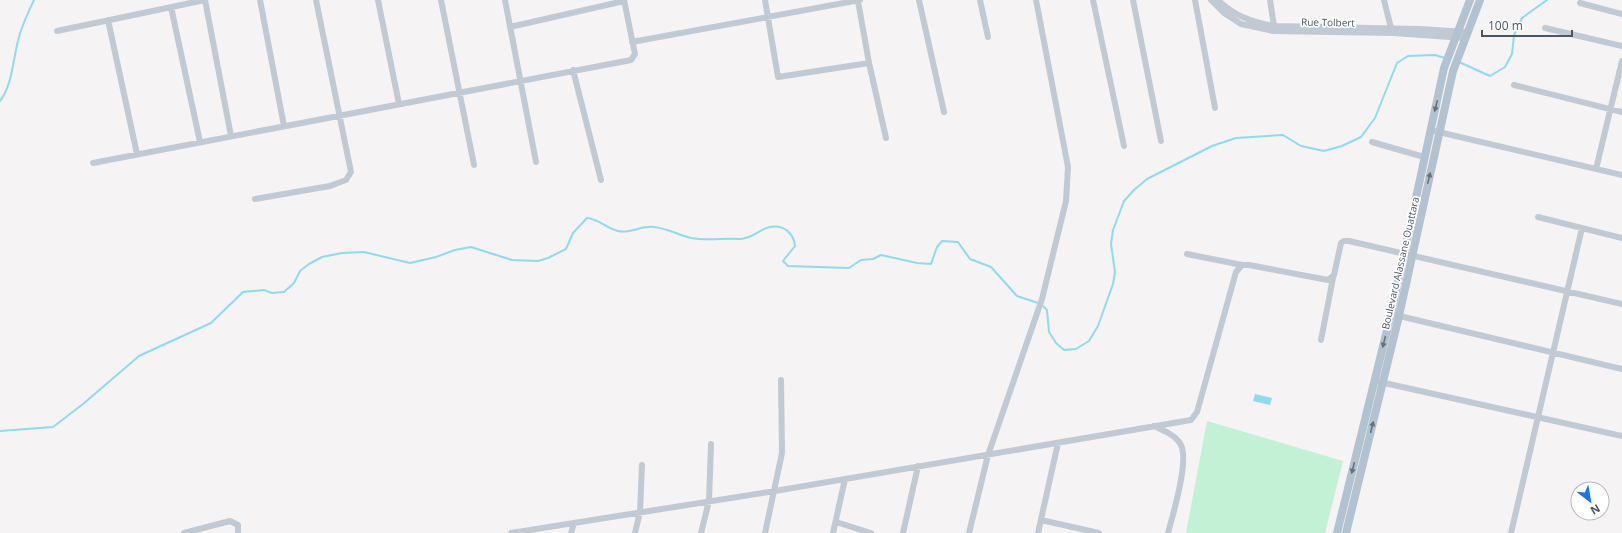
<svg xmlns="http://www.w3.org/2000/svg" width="1622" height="533" font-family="'Open Sans',sans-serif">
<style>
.green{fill:#c3f1d5}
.water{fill:#90daee}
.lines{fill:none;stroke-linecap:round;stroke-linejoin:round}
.stream{stroke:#90daee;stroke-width:2}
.minor{stroke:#c1cad2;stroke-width:6}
.major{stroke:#b3c2d1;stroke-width:8}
.oneway{fill:#64717d}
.labels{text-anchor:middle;stroke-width:3.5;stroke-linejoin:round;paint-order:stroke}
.street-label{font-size:10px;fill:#4a5661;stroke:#fff}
</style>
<rect width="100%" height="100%" fill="#f5f3f3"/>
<!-- green -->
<path class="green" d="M 1207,421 L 1343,461 L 1325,533 L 1186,533 Z"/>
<!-- water -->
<path class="water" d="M 1255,394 L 1272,398 L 1270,405 L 1253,401 Z"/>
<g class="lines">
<!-- stream -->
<path class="stream" d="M 1459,62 L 1490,76 L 1505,67 L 1512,54 L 1514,35 L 1522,18 L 1547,0
M 0,101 C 12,86 13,60 18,41 C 21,27 28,13 34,0
M 0,431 L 53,427 L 83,404 L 139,356 L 211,323 L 243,292 L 264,290 L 272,293 L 284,292 L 294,283 L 300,271 L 309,264 L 322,257 L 342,253 L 364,252 L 410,263 L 436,257 L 455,250 L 471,247 L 512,260 L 538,261 L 548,258 L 566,249 L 573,233 L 587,218 C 599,219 606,228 618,231 C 630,234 642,225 654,227 C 666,228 679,235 691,238 C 707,241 724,238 740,239 C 753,239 759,229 770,227 C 784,224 794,234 795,246 L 783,261 L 788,266 L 849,268 L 861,260 L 873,259 L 881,255 L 917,263 L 931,264 L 937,247 L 942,241 L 958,242 L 970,259 L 991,267 L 1017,296 L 1041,304 L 1047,310 L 1049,332 L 1056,343 L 1064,350 L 1076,349 L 1089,341 L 1098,326 L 1113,284 L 1115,272 L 1111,244 L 1113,230 L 1124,201 L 1134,190 L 1147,179 L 1212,146 L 1236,138 L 1283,135 L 1301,146 L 1324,151 L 1342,146 L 1361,137 L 1375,118 L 1397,63 L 1408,56 L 1435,55 L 1445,58"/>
<!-- minor -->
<path class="minor" d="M 205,0 L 231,136
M 260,0 L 284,126
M 378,0 L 399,104
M 441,0 L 474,165
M 505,0 L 536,162
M 765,0 L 778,77 L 869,63
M 919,0 L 944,112
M 980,0 L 988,37
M 1093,0 L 1124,146
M 1133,0 L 1161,141
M 1195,0 L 1215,108
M 1211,0 L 1224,13 L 1241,24 L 1273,31 L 1393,33 L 1464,38
M 1218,0 C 1234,16 1252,22 1274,26 L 1420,29 L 1466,32
M 1270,0 L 1274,26
M 1384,0 L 1391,28
M 858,1 L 869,63 L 886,138
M 1580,3 L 1622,14
M 171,7 L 200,142
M 108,20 L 137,154
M 510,27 L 624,1
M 1545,28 L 1622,46
M 57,31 L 205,0
M 632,42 L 860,0
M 573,70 L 601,180
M 1514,85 L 1622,112
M 1430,130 L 1622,175
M 1372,142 L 1424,157
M 93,163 L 631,60 L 635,54 L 624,0
M 1596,169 L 1622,61
M 255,199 L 330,186 L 346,180 L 351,172 L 316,0
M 1538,217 L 1622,238
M 1187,254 L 1242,265 L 1249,265 L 1328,280 L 1334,275 L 1341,243 L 1344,241 L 1349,241 L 1622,304
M 1391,314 L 1622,369
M 1321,340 L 1333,278
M 1380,382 L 1622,436
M 1154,426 C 1164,431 1176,435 1181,445 C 1189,462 1173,514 1168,533
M 1041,520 L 1099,533
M 836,522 L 871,533
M 184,533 L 230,521 L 238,525 L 238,533
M 511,533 L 775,491 L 1191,420 L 1197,412 L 1236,272 L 1242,265
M 571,533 L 574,523
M 635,533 L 640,512 L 642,465
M 701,533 L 709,501 L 711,444
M 765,533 L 782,453 L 781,380
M 833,533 L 845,479
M 903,533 L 918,466
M 969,533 L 988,455 L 1042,299 L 1066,201 L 1068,167 L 1036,0
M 1038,533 L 1058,443
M 1511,533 L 1582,228"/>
<!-- major -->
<path class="major" d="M 1337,533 L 1391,314 L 1444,68 L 1470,0
M 1346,533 L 1399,316 L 1453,71 L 1480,0"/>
</g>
<!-- one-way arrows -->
<defs><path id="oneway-solid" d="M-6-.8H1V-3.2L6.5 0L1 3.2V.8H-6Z"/></defs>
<g class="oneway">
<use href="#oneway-solid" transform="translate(1436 106) rotate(103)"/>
<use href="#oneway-solid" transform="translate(1429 178) rotate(-77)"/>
<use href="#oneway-solid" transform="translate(1384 342) rotate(104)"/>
<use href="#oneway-solid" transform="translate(1372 427) rotate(-76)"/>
<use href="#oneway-solid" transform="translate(1353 468) rotate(104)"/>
</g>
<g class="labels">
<!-- street labels -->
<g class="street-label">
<text transform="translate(1328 22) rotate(1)" y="4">Rue Tolbert</text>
<text transform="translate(1400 263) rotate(-77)" y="4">Boulevard Alassane Ouattara</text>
</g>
</g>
<!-- north arrow -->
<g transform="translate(1590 501) rotate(149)"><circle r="19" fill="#ffffff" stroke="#b7bbc0"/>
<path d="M0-3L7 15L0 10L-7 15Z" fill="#1a73e8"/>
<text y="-6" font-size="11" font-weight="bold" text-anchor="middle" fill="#4a5661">N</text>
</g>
<!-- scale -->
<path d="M1482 30v6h90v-6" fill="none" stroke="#4a5661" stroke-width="2"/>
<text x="1488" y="30" font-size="12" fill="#4a5661" stroke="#ffffff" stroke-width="3" paint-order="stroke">100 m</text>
</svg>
